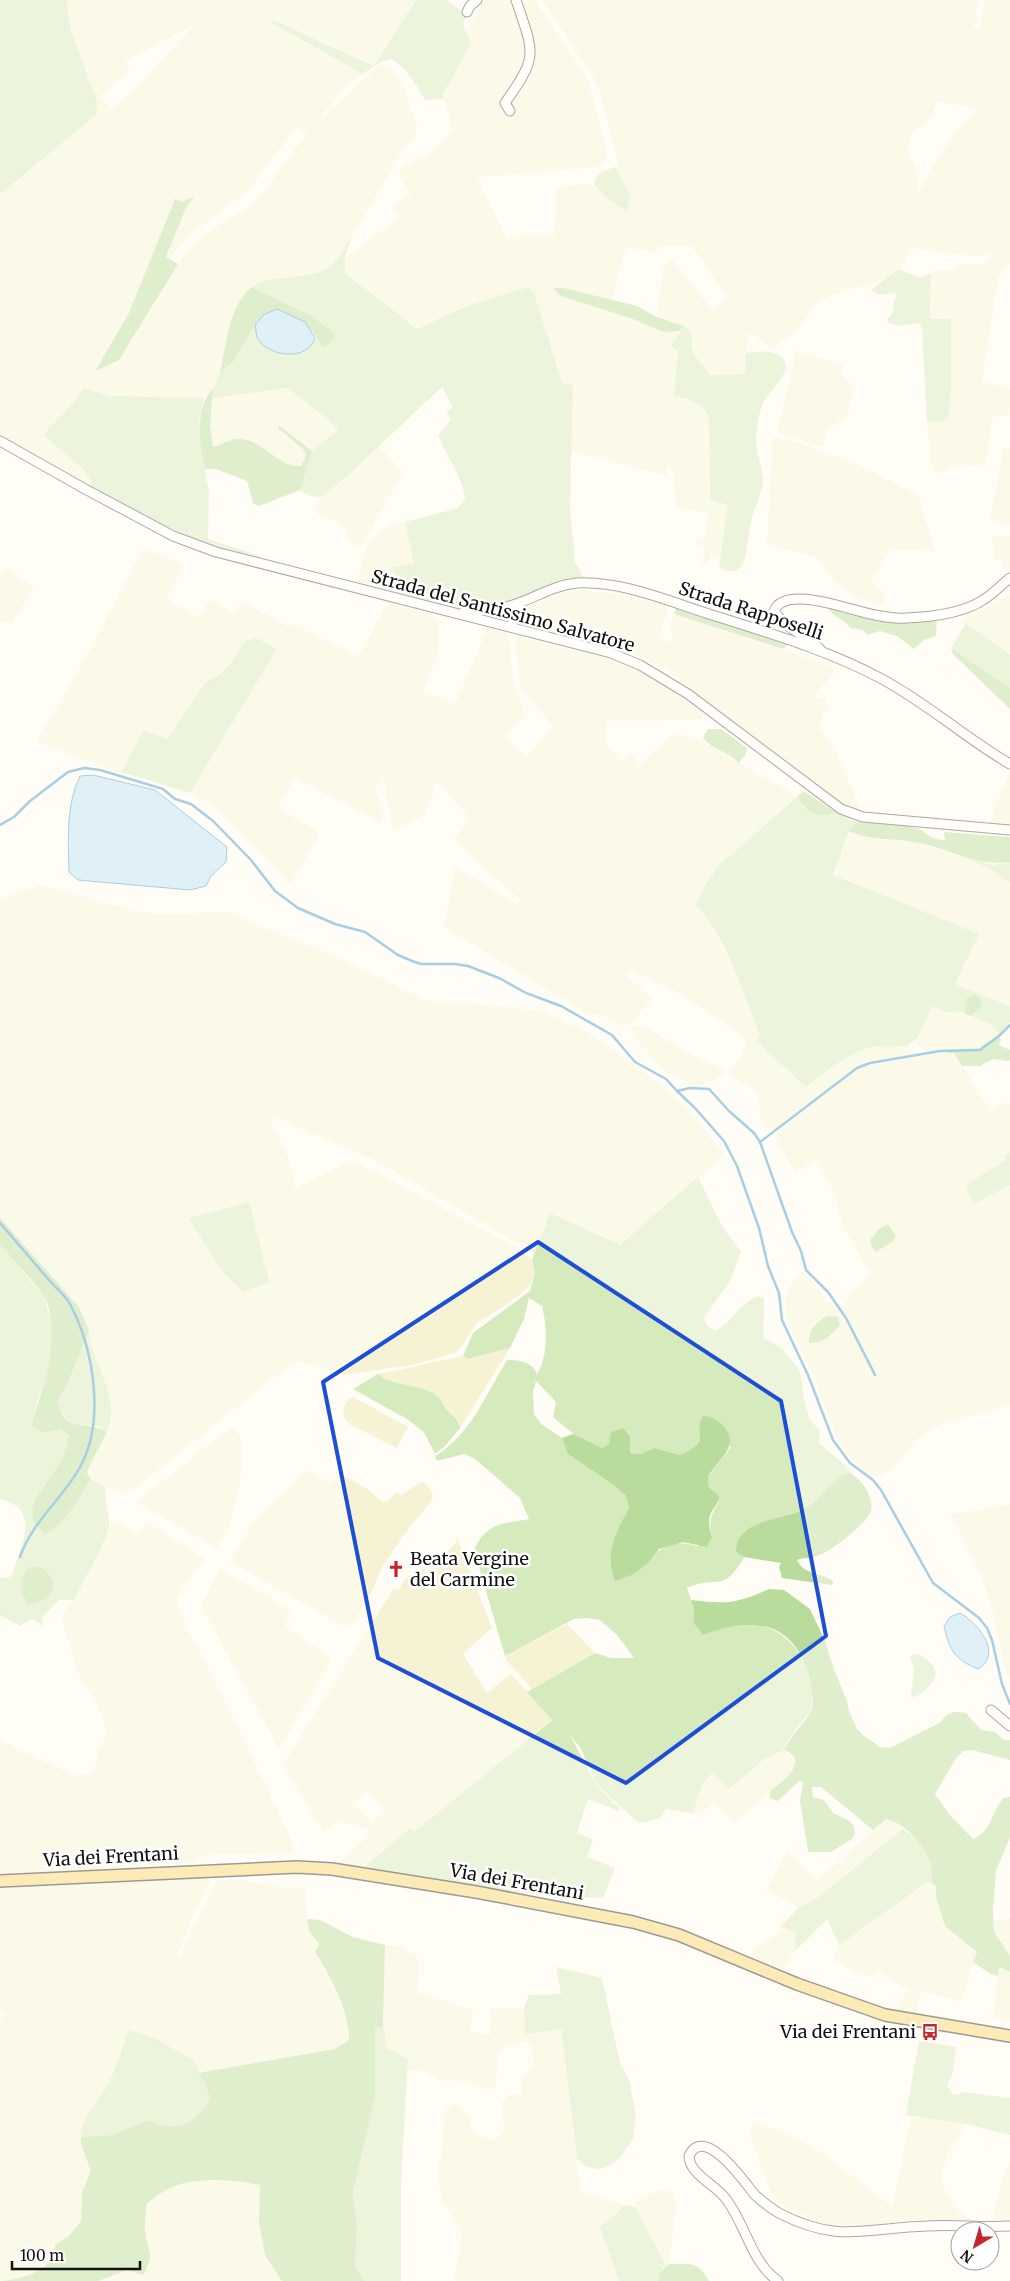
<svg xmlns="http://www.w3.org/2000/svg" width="1010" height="2281" font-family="Merriweather,serif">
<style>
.farmland{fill:#f6f3d4;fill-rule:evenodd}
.green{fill:#d5ebbd;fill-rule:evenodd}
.forest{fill:#b9dc9c}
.water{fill:#b9e0f7;stroke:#3f96cf}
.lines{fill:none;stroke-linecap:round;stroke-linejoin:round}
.stream{stroke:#3f96cf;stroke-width:2.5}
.minor-casing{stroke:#444;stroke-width:11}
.major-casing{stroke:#222;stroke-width:14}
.minor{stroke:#fff;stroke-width:9}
.major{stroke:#f9d66b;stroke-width:11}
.marked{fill:none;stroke:#1d4ed8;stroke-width:4;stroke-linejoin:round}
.labels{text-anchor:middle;stroke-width:5;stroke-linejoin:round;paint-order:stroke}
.street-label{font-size:18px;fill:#111;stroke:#fff}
.poi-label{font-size:18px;fill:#111;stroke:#fff;text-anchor:start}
</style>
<rect width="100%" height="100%" fill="#fffdf5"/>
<!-- farmland -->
<path class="farmland" d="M 66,0 L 416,0 L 374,66 L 317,39 L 292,36 L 362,74 L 345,88 L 321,116 L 323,119 L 352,90 L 380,65 L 392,68 L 405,90 L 417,128 L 414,139 L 404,148 L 337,261 L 326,270 L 305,276 L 279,279 L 246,292 L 235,311 L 227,339 L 220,374 L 213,388 L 204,398 L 110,396 L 83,388 L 75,401 L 43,435 L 83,469 L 90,479 L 83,484 L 0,436 L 0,191 L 3,193 L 97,114 L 90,81 L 71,31 ZM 194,25 L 141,83 L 112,109 L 100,96 L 130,70 L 125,61 ZM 296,127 L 307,133 L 262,194 L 251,205 L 209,232 L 188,251 L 166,280 L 149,313 L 119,360 L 95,370 L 129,313 L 175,200 L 182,202 L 193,198 L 185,210 L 166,258 L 168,260 L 187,238 L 249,189 Z
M 487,0 L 515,0 L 530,53 L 504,105 L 516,100 L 527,83 L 535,62 L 533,45 L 522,2 L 535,0 L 588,80 L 607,154 L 607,160 L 604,163 L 592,168 L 477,177 L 507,240 L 521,235 L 555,235 L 556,189 L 581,184 L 594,185 L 608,199 L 630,195 L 615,167 L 619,165 L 597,83 L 542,0 L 978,0 L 974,28 L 980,29 L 984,0 L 1010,0 L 1010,263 L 998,278 L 982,381 L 1010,390 L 1010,400 L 1009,416 L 993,416 L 985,467 L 954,465 L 944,473 L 936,473 L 931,461 L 927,422 L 948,420 L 951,320 L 930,319 L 931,273 L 936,270 L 951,270 L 960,264 L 984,265 L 993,252 L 979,256 L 947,253 L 909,247 L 904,264 L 888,278 L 829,296 L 819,301 L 794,333 L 772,348 L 755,336 L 748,334 L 745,374 L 710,375 L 692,350 L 692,343 L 676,322 L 657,317 L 663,267 L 666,262 L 672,260 L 712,310 L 728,298 L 692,246 L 661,246 L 653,252 L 626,247 L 612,301 L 563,288 L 561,296 L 633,319 L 664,332 L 680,331 L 671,346 L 678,352 L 674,396 L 695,402 L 706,408 L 709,417 L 710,500 L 728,505 L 720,556 L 711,554 L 709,564 L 702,564 L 705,548 L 697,547 L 697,539 L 704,539 L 709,512 L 676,508 L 674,474 L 668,461 L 666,475 L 571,451 L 571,422 L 562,383 L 535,296 L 467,306 L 417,329 L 345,273 L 345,258 L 400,218 L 393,206 L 411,194 L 399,175 L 401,169 L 418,157 L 426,158 L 453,131 L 443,94 L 471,44 L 467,32 L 482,2 ZM 937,101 L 979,108 L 953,134 L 917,194 L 918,174 L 907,149 L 911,135 L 932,117 Z
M 796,351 L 843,365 L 841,374 L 850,384 L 853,393 L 849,411 L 841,420 L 828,428 L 823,447 L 778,432 Z
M 287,388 L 329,420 L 338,430 L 312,451 L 278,426 L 281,432 L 304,450 L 306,456 L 301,466 L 290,465 L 269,454 L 262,446 L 240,439 L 213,447 L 210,425 L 213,398 Z
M 773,438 L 799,443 L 863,467 L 918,495 L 935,551 L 890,549 L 870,581 L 885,594 L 882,606 L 856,597 L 836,583 L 816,557 L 767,544 Z
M 378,446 L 403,472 L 362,546 L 356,546 L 348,539 L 346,527 L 339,522 L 315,512 L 321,497 Z
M 1004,448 L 1010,449 L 1010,524 L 1003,524 L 990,520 Z
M 405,522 L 414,565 L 396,597 L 356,587 L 365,549 L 374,537 L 388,526 Z
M 1010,536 L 1010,571 L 1004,570 L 1001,560 L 995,560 L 992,537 Z
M 144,548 L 183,565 L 166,599 L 199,618 L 210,600 L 234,614 L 243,602 L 289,627 L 290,624 L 359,656 L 386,606 L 397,605 L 431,614 L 439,620 L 439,639 L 436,659 L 422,692 L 455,704 L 488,628 L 508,633 L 514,685 L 526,716 L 504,735 L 526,757 L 553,727 L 520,686 L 515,636 L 622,663 L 654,678 L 705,715 L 700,720 L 607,721 L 606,741 L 609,748 L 622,762 L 630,754 L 640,765 L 674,733 L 677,733 L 725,751 L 739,763 L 798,796 L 719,865 L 703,911 L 709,918 L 745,994 L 760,1036 L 756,1042 L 806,1087 L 849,1056 L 860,1051 L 874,1047 L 909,1045 L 912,1054 L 870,1062 L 857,1067 L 773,1131 L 764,1126 L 760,1114 L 759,1096 L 756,1090 L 734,1078 L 729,1072 L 702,1085 L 692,1085 L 666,1073 L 638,1041 L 632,1027 L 647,1027 L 688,1053 L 729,1072 L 742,1055 L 746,1041 L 738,1032 L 683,995 L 632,970 L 627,977 L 653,999 L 627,1026 L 595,1013 L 591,1016 L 444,927 L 455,867 L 517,904 L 521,900 L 497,880 L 454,839 L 471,819 L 437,781 L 425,815 L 393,830 L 383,774 L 375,790 L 384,814 L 380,822 L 295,777 L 277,809 L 320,832 L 291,884 L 227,818 L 208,803 L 190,793 L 277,649 L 245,641 L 231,663 L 220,674 L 205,683 L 167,739 L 144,730 L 120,773 L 37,741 L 78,672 Z
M 6,567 L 34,587 L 12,623 L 0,621 L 0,575 Z
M 583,590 L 615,594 L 669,606 L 658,638 L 670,643 L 674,633 L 669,630 L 674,614 L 838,669 L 813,696 L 818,699 L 825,697 L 829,709 L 824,711 L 819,727 L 837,754 L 860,810 L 843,805 L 664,668 L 615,648 L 565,634 L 518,625 L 528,607 L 560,594 Z
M 1010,594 L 1010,655 L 962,620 Z
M 1010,772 L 1010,828 L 988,826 L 993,813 Z
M 849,831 L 883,840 L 914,842 L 966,858 L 990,869 L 1010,883 L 1010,1006 L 955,984 L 978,934 L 833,875 Z
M 40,885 L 109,904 L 157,915 L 228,912 L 347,962 L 432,1003 L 494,1005 L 543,1012 L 585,1031 L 622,1055 L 654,1080 L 687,1108 L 724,1155 L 620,1245 L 550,1214 L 535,1253 L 376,1161 L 271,1115 L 270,1120 L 288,1157 L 295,1180 L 292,1190 L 346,1163 L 355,1161 L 512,1245 L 532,1260 L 535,1273 L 530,1286 L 514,1299 L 476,1324 L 461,1348 L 455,1353 L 412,1365 L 344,1375 L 303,1362 L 290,1364 L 138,1486 L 123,1493 L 111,1490 L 91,1479 L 87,1473 L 112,1420 L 107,1387 L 90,1343 L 89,1331 L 84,1316 L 79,1307 L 0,1218 L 0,900 Z
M 932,1006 L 947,1013 L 956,1011 L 964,1013 L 994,1026 L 999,1034 L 979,1048 L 925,1051 L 914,1040 Z
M 954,1053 L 991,1112 L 1007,1102 L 1010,1106 L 1010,1152 L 1004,1156 L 1006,1160 L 974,1204 L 1010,1185 L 1010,1405 L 942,1423 L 918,1438 L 893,1468 L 877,1477 L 866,1474 L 846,1453 L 837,1439 L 815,1378 L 787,1322 L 785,1306 L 788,1289 L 801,1271 L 810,1278 L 826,1299 L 843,1306 L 851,1294 L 872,1273 L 865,1265 L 843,1225 L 837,1209 L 837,1197 L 816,1159 L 795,1173 L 774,1135 L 853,1073 L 866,1066 L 933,1054 Z
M 510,1348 L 460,1428 L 458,1420 L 447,1409 L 436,1394 L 389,1381 L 378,1374 L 463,1356 L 468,1359 Z
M 353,1397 L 408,1427 L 397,1448 L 349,1424 L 343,1416 L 344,1407 L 348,1400 Z
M 232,1426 L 240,1436 L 242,1449 L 240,1482 L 228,1530 L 217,1548 L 137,1502 Z
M 306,1470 L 330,1483 L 340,1473 L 367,1489 L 383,1502 L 388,1501 L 396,1492 L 401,1495 L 423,1481 L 432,1492 L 432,1501 L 409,1528 L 382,1567 L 369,1598 L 349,1629 L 230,1561 L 258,1516 L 293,1485 Z
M 1010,1505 L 1010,1681 L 1005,1669 L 994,1616 L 982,1578 L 951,1514 Z
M 112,1520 L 138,1534 L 148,1523 L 205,1559 L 176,1597 L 184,1622 L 230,1711 L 291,1838 L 294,1852 L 199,1855 L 199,1862 L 0,1875 L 0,1740 L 76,1776 L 94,1773 L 98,1754 L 106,1736 L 105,1724 L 96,1701 L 78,1673 L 61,1616 L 74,1600 L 96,1557 Z
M 458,1540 L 492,1628 L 463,1654 L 487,1693 L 511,1674 L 552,1719 L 414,1832 L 410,1828 L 362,1869 L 338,1865 L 373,1831 L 337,1820 L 324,1833 L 283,1765 L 394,1588 L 398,1590 L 408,1576 L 417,1574 L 423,1568 L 428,1574 ZM 366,1791 L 386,1810 L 372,1824 L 353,1804 Z
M 220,1570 L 292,1610 L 284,1626 L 332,1659 L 279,1749 L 201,1605 Z
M 567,1624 L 595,1653 L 532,1689 L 508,1662 L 505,1656 Z
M 784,1750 L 793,1757 L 795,1763 L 793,1770 L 782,1783 L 734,1822 L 713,1803 L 700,1814 L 693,1813 L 702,1785 L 713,1772 L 729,1788 L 764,1759 Z
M 886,1819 L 893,1820 L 903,1829 L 816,1899 L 799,1907 L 767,1889 L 787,1852 L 817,1881 Z
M 213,1876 L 195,1910 L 177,1956 L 181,1955 L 218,1878 L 225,1881 L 247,1881 L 286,1888 L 306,1887 L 307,1919 L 309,1931 L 319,1944 L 315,1952 L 329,1973 L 349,2025 L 349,2040 L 335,2049 L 198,2073 L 193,2060 L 128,2030 L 117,2065 L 105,2089 L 91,2107 L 81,2126 L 81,2144 L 91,2171 L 82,2192 L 81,2221 L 68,2237 L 56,2244 L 51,2260 L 32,2274 L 15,2280 L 0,2281 L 0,2021 L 7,2013 L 0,2012 L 0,1888 Z
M 927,1882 L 931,1882 L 936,1886 L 936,1897 L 945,1926 L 977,1952 L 961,2001 L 920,1991 L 916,2019 L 893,2014 L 908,1990 L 878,1971 L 873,1977 L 855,1972 L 833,1959 L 839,1945 Z
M 1010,1918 L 1010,1956 L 994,1932 L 995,1921 Z
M 781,1926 L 796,1933 L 794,1943 L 796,1950 L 781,1971 L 752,1959 L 753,1951 L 756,1947 L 775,1936 Z
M 385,1945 L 400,1947 L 416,1955 L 419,1963 L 418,1993 L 473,2010 L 470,2031 L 485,2035 L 491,2034 L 491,2009 L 524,2008 L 525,2034 L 561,2029 L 581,2193 L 624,2205 L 617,2213 L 600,2227 L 619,2281 L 454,2281 L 461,2244 L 461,2228 L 442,2201 L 437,2169 L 442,2153 L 444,2119 L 447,2108 L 456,2104 L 467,2115 L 475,2134 L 490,2140 L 497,2139 L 504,2132 L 502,2103 L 509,2095 L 523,2094 L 521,2077 L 526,2076 L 533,2065 L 533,2053 L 530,2044 L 525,2042 L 507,2046 L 498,2051 L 496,2085 L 493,2089 L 485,2089 L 462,2081 L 441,2081 L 424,2071 L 407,2070 L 407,2059 L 387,2048 L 384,2040 Z
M 998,1967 L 1010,1972 L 1010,2021 L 994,2018 Z
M 911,2116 L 966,2124 L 947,2155 L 941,2179 L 944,2189 L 955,2208 L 975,2222 L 903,2221 L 859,2228 L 831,2227 L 780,2204 L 771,2193 L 752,2141 L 750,2129 L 753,2124 L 757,2123 L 799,2140 L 815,2149 L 893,2207 Z
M 1010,2161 L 1010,2221 L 992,2222 L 1005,2171 Z
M 205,2178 L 260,2185 L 259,2222 L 265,2255 L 282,2281 L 98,2281 L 127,2270 L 143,2275 L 149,2266 L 151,2251 L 145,2230 L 147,2204 L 159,2192 Z
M 665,2190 L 672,2192 L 675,2196 L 676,2205 L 669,2264 L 666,2265 L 635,2207 L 636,2202 L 656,2191 Z"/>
<!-- green -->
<path class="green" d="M 0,0 L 66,0 L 71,31 L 96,98 L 97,114 L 2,193 L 0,191 Z
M 416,0 L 447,0 L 467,15 L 463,24 L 471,44 L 443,94 L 444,99 L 425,100 C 416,85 407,68 392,59 L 381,62 L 362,74 L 272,23 L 273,20 L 374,66 Z
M 615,167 L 630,194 L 627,211 L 608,199 L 594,185 C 595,173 604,171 615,167 Z
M 352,235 L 345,258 L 345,273 L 417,329 L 467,306 L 529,287 L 535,296 L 562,383 L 573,385 L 570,507 L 575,562 L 585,580 L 497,605 L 459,612 L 396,597 L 393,567 L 414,564 L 405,522 L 458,508 L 465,498 C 461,473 447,458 438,435 L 451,419 L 446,413 L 453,407 L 442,387 L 348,475 L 321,497 L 310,496 L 300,490 L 312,451 L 338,430 L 329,420 L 287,388 L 213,398 L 213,388 L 220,372 L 233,362 L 255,325 L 257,336 C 265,342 275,350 285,353 C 297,357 311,349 315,338 L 322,348 L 334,339 L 334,332 L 310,315 L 252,287 C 260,281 268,280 277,279 C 323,273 328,278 352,235 Z
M 898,269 L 920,278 L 931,273 L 930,319 L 951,319 L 951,387 L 948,420 L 927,422 L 922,329 L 919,323 L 899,326 L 888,323 L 887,320 L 894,311 L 893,305 L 897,294 C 886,291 883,300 871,290 Z
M 684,326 C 697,332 689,340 693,351 C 696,359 705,367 710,375 L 745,374 L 746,353 C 758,351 783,348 786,365 C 788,376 768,392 763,403 C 759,413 757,426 756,437 C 756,454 761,463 763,478 C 764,489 753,510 751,522 C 748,533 748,563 738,569 C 734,572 728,571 723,570 L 719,565 L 728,505 L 710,500 L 709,417 C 703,402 689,400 674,396 L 678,352 L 671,346 Z
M 83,388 L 110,396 L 204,398 L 199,421 L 203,461 L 209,492 L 208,539 L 260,556 L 259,559 C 199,543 144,519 90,487 L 91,481 L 83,469 L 43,435 L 75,401 Z
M 966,623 L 1010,655 L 1010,688 L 951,648 Z
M 256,638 L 277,649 L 190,793 L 121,772 L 144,730 L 167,739 L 205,683 L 220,674 L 231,663 L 245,641 Z
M 798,796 C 803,809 822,819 835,812 L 857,822 L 849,831 L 833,875 L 979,934 L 955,984 L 1010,1006 L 1010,1022 L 999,1034 L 994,1026 L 971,1016 L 975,1014 L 966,999 L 964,1013 L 956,1011 L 947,1013 L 932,1006 C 927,1017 920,1037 911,1043 C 901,1049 883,1045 872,1047 C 847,1053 826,1072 806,1087 L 756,1041 L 760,1036 C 748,1004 721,925 696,906 L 702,891 L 719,865 Z
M 966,858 L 994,865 L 1010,862 L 1010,883 L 990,869 Z
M 1010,1152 L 1010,1185 L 974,1204 L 966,1185 L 1006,1160 L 1003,1157 Z
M 698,1177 L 722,1226 L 741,1252 L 730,1281 L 704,1318 L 708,1326 L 715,1331 C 733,1322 737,1305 758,1296 L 764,1299 C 765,1314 762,1323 764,1338 L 783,1349 L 797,1367 L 801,1376 L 804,1399 L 809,1418 L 820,1431 L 819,1443 L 845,1465 L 852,1474 L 844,1474 L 805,1509 L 750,1528 L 736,1552 L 744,1557 C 723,1595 717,1574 687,1588 L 694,1609 L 693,1622 L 703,1635 C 714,1631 725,1625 737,1624 C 772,1620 799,1642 808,1674 C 812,1685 814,1701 810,1712 L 788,1740 L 784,1750 L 764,1759 L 729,1789 L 712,1773 L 702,1785 L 693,1813 L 666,1809 L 660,1818 L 654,1820 L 639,1823 L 635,1820 L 597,1785 L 581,1749 L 570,1735 L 597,1786 L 619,1808 L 619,1811 L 588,1799 L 577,1833 L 593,1840 L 587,1857 L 615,1868 L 603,1898 L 566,1896 L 546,1892 L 517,1893 L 362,1869 L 410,1828 L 414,1832 L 552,1720 L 527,1692 L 595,1653 L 611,1658 L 634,1658 L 618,1636 L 600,1620 L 587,1618 L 574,1619 L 505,1656 L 474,1550 C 486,1522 503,1524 529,1519 L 520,1498 L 474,1458 L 464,1454 L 437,1461 L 435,1456 C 469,1437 487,1393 507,1360 C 518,1360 533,1362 537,1374 C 549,1354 547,1327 542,1306 L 529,1298 L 524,1319 L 510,1348 L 468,1359 L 463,1356 L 473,1333 L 530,1291 L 535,1273 L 532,1260 L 550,1213 L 620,1245 ZM 536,1381 L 556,1402 L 553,1417 L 576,1436 L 602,1448 L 630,1437 L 630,1453 L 641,1454 L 654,1448 L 680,1455 C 697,1447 702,1444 700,1423 L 731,1447 L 708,1477 L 709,1488 L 719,1502 C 710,1515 709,1522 712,1537 L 697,1546 C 664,1536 655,1556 632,1575 L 612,1574 L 610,1563 L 629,1508 L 626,1496 L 612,1484 L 568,1454 L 562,1438 L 541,1424 L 534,1414 L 533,1392 Z
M 249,1202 L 269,1282 L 243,1292 L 220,1269 L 189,1218 Z
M 0,1245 L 44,1296 L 51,1322 L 52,1341 L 47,1376 L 35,1408 L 43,1433 L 61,1429 L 69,1436 L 62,1460 L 52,1475 L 66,1517 L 91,1479 L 106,1487 C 103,1502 110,1511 109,1525 C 108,1539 81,1585 74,1600 L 59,1600 L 42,1618 L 43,1627 L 37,1621 L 31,1619 L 20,1626 L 0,1615 L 0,1578 L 10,1577 L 13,1571 C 22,1544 41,1508 0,1499 Z
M 89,1331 C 92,1365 122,1397 107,1432 L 98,1426 L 73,1424 L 63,1417 L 59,1408 L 58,1400 L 67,1385 Z
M 378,1374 C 394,1387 418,1384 435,1394 C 441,1398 443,1405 447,1410 C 454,1417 458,1418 460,1428 L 444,1447 L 435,1454 L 424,1432 L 407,1419 L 353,1389 Z
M 919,1654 C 934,1664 943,1672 928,1687 C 923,1692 919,1697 911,1697 L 914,1668 L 910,1658 L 912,1655 Z
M 903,1829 C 919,1839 937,1862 931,1882 L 927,1882 L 839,1945 L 827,1919 L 796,1950 L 794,1943 L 796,1933 L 781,1926 L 799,1907 L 816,1899 Z
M 556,1967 L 602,1978 L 620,2063 L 630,2082 L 636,2118 L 633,2139 L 619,2159 L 610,2166 L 599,2169 L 586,2167 L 577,2158 L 561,2029 L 525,2034 L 524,2008 L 529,1995 L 561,1994 Z
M 380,2025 L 383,2026 C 387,2032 384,2040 387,2048 L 408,2059 L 401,2182 L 401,2281 L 365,2281 L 355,2265 L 357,2229 L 353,2193 L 375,2097 L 375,2028 Z
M 128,2030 L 154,2038 L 193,2060 L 206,2085 L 210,2100 C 193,2126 175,2133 147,2120 L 112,2135 L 81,2137 C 81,2116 95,2105 105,2089 C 116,2071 122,2050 128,2030 Z
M 919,2041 L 956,2047 L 952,2076 L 947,2085 L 952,2094 L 957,2095 L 963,2092 L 1010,2098 L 1010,2135 L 966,2124 L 906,2115 Z
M 624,2205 L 635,2207 L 666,2265 L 659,2273 L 658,2281 L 619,2281 L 600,2227 L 617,2213 Z"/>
<!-- forest -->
<path class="forest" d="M 194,197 L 185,210 L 166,257 L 178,264 L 119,360 L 95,371 L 129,313 L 175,199 L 182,202 Z
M 252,287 L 310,315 L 334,332 C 337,340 328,345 322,348 L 312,331 L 258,320 L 233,362 L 220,372 C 227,345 228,306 252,287 Z
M 553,288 L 563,288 L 637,306 L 657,317 L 684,326 L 680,331 L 664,332 L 633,319 L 561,296 Z
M 213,388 L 210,425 L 213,447 C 222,445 231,438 240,439 C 264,440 277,467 301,466 L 306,456 L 304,450 L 278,428 L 278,425 L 312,451 L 300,490 L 259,506 L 253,503 L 247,481 L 216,469 L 205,469 C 199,442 194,411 213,388 Z
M 676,606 L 787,641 L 787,645 L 783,649 L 674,614 Z
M 829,606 L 856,612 L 937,616 L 936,636 L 924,640 L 914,649 L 897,636 L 880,631 L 867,635 L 863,630 L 850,628 C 845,618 830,618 829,606 Z
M 951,648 L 1010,688 L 1010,709 L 953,654 Z
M 708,729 L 721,729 L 747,748 L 745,755 L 739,763 C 729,751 712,750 703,738 Z
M 804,791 L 835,812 C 820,820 803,810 798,796 Z
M 857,822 C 872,823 903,824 916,828 C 928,832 929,840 945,840 L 944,832 L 1010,837 L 1010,862 C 972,867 948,847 913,842 C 889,838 874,841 849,831 Z
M 975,995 L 981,999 L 982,1006 L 971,1016 L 964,1013 L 966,999 Z
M 999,1034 L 1001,1041 L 999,1045 L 1010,1050 L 1010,1060 L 1008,1061 L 993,1059 L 980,1066 L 962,1066 L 954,1053 L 947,1053 L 946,1050 L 979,1048 Z
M 0,1218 L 79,1307 L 89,1331 L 67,1385 L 58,1400 C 62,1435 87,1419 107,1432 L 89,1467 L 87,1473 L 91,1479 C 79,1499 66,1523 45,1534 L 34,1522 L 32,1508 L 36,1498 L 62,1460 L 69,1436 L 61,1429 L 43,1433 L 32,1426 C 35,1407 43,1392 47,1374 C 51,1353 56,1314 43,1295 C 32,1278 13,1261 0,1245 Z
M 888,1224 L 896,1236 L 893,1241 L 876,1252 L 871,1245 L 870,1240 L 880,1228 Z
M 827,1316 L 838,1317 L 840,1325 C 831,1336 823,1343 809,1343 C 808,1330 817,1322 827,1316 Z
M 703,1416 C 710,1416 716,1419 721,1424 C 743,1444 719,1458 708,1477 L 709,1488 L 719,1495 C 719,1503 715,1506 711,1513 C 707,1521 710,1530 712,1537 L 707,1547 L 683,1542 L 659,1549 L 647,1564 L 632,1575 L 615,1581 C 603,1555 617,1531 629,1508 L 626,1496 L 612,1484 L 568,1454 L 562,1438 L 573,1434 L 602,1448 L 609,1444 L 611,1432 L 623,1428 L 630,1437 L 630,1453 L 641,1454 L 654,1448 L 680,1455 C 713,1440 692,1437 703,1416 Z
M 844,1474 L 852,1474 C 863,1481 876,1500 870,1513 C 864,1526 832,1550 820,1555 C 812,1559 804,1557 797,1560 C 804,1576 823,1572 834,1582 L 832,1585 L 782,1578 L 779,1567 L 781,1563 L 744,1557 L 736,1552 C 736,1518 784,1521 806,1508 C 821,1498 829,1483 844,1474 Z
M 38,1566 C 63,1580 56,1602 28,1604 C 20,1591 18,1580 28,1568 Z
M 769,1589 L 784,1590 L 810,1609 L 825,1641 L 835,1672 L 847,1701 L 849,1711 L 857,1729 L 863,1735 L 880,1747 L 890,1748 L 941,1722 C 948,1711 954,1711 966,1713 L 981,1730 L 995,1732 L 1004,1740 L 1010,1740 L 1010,1760 L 972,1750 L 963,1751 L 956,1758 L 935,1794 L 949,1814 L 973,1839 C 991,1832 992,1812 1003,1798 L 1010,1797 L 1010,1838 L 996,1870 L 993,1911 L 994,1932 L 1010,1956 L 1010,1972 L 999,1967 L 998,1976 L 989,1973 L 973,1962 L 977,1952 L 945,1926 L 936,1897 L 936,1886 L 931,1882 C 938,1859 908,1823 886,1819 L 873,1830 L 821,1787 L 812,1787 L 813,1797 L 824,1800 L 833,1813 L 850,1821 L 854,1827 L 855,1834 L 852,1839 L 831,1852 L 808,1852 L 800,1801 L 803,1783 L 800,1780 L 778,1801 L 769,1798 L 771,1790 C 783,1782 811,1760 784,1750 C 790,1736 809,1719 812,1708 C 814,1698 811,1684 808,1674 C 793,1620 750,1616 703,1635 L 693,1622 L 694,1609 L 691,1600 C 726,1604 736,1604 769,1589 Z
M 307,1919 L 320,1920 L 353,1937 L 385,1945 L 383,2026 L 375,2028 L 375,2097 L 353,2193 L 357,2229 L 355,2265 L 365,2281 L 282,2281 L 265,2255 L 259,2222 L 260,2185 C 220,2178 178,2174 147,2204 C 146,2212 145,2220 145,2228 C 146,2250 157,2252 143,2275 L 127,2270 L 98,2281 L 2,2281 C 17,2280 43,2273 51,2259 C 54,2255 54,2248 56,2244 L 68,2237 L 81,2221 L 82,2192 L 91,2171 L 81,2144 L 81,2137 L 112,2135 L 147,2120 C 175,2133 193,2126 210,2100 L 206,2085 L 198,2073 L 335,2049 L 349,2040 C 350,2013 330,1974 315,1952 L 319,1944 L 309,1931 Z
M 669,2264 C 690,2264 698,2261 709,2281 L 658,2281 L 659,2273 Z"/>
<!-- water -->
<path class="water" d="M 277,309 L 305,322 L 315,338 C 308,362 266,357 257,337 C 256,334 256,329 255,325 L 263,315 Z
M 93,775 L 155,790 L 227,847 L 226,862 L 211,876 L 206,886 L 190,890 L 78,880 L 69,872 C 68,840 66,805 80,776 Z
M 960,1613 C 977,1622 1004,1654 978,1669 C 954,1659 950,1651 944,1626 L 950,1617 Z"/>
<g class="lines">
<!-- stream -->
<path class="stream" d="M 0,825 L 14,817 L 30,801 L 68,772 L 84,768 L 100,770 L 163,789 L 175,799 L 191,804 L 213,821 L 251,860 L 275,891 L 298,908 L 335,924 L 365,932 L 398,955 L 412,961 L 421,964 L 455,964 L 468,966 L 499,978 L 526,993 L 561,1006 L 612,1035 L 635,1062 L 666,1079 L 677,1091 L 690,1088 L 709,1089 L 729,1111 L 754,1133 L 760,1142 L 792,1232 L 801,1251 L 806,1270 L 828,1292 L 846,1318 L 875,1375
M 677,1091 L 695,1108 L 724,1141 L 737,1166 L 759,1228 L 768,1266 L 779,1293 L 782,1320 L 808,1375 L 833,1440 L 850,1463 L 873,1480 L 881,1490 L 933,1583 L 979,1618 L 987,1628 L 992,1640 L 1002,1684 L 1010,1704
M 760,1142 L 857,1068 L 870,1063 L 940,1051 L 980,1050 L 999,1036 L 1010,1025
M 0,1223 C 17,1242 33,1262 50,1281 C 56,1288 65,1295 70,1304 C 94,1350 106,1422 79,1469 C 61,1500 32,1522 20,1557"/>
<!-- minor casing -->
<g class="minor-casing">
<path id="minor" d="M 467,12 L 470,6 L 477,0
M 510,111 L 505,103 C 539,55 534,54 516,0
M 0,441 L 85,489 L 173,536 L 216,552 L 611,653 L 640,665 L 688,694 L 841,809 L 863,817 L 1010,830
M 464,612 C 480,611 497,610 513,605 C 535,598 554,585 577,583 C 621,581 666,600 706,613 C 765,632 826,649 880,678 C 926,702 965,738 1010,764
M 511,627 L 521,602
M 820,649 C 805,635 785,628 774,611 C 785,583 854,612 875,615 C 885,617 896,619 906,618 C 931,617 962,614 983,600 C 993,594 1001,585 1010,578
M 991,1710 L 1010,1726
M 778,2281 C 751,2262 746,2225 726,2199 C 716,2185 689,2174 689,2156 C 704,2123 745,2183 755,2195 C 763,2202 770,2208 779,2213 C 838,2244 866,2228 927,2226 C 955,2224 982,2228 1010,2226"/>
</g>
<!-- major casing -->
<g class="major-casing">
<path id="major" d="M 0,1881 L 297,1867 L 332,1869 L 476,1892 L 633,1922 L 679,1935 L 797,1984 L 885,2015 L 1010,2036"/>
</g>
<!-- minor -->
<use href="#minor" class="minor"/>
<!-- major -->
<use href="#major" class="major"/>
</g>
<!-- marked area -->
<path d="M0 0H1010V2281H0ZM 538,1242 L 781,1401 L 826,1636 L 626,1783 L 378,1658 L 323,1382 Z" fill="#fffdf5" fill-opacity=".55" fill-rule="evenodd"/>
<path class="marked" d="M 538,1242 L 781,1401 L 826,1636 L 626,1783 L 378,1658 L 323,1382 Z"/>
<!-- icons -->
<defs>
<g id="church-bare" transform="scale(1.35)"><path d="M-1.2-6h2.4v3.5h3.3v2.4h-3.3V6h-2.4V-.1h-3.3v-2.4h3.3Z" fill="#c4262e" stroke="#fff" stroke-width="2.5" paint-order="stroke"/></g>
<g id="bus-bare" transform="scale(1.35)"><path d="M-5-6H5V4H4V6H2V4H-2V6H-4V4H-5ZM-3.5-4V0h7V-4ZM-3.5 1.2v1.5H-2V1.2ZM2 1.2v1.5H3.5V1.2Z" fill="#c4262e" stroke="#fff" stroke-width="2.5" paint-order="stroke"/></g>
</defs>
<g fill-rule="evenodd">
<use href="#church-bare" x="396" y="1569"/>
<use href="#bus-bare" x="930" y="2032"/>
</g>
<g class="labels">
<!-- street labels -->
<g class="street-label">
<text transform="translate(503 611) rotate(15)" y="6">Strada del Santissimo Salvatore</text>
<text transform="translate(751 611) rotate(18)" y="6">Strada Rapposelli</text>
<text transform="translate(111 1857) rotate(-3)" y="6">Via dei Frentani</text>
<text transform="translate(517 1882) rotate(10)" y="6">Via dei Frentani</text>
</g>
<!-- poi labels -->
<g class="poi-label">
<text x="410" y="1565">Beata Vergine<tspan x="410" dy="21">del Carmine</tspan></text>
<text x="916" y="2038" text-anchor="end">Via dei Frentani</text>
</g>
</g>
<!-- north arrow -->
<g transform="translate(975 2246) rotate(218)"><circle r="24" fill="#ffffff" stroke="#a0a0a0"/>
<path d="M0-4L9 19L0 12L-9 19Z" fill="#c4262e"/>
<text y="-8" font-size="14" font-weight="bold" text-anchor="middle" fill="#111111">N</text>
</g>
<!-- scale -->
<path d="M12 2261v8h128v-8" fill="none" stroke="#111111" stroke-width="2.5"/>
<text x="20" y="2261" font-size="15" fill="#111111" stroke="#ffffff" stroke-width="4" paint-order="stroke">100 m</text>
</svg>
